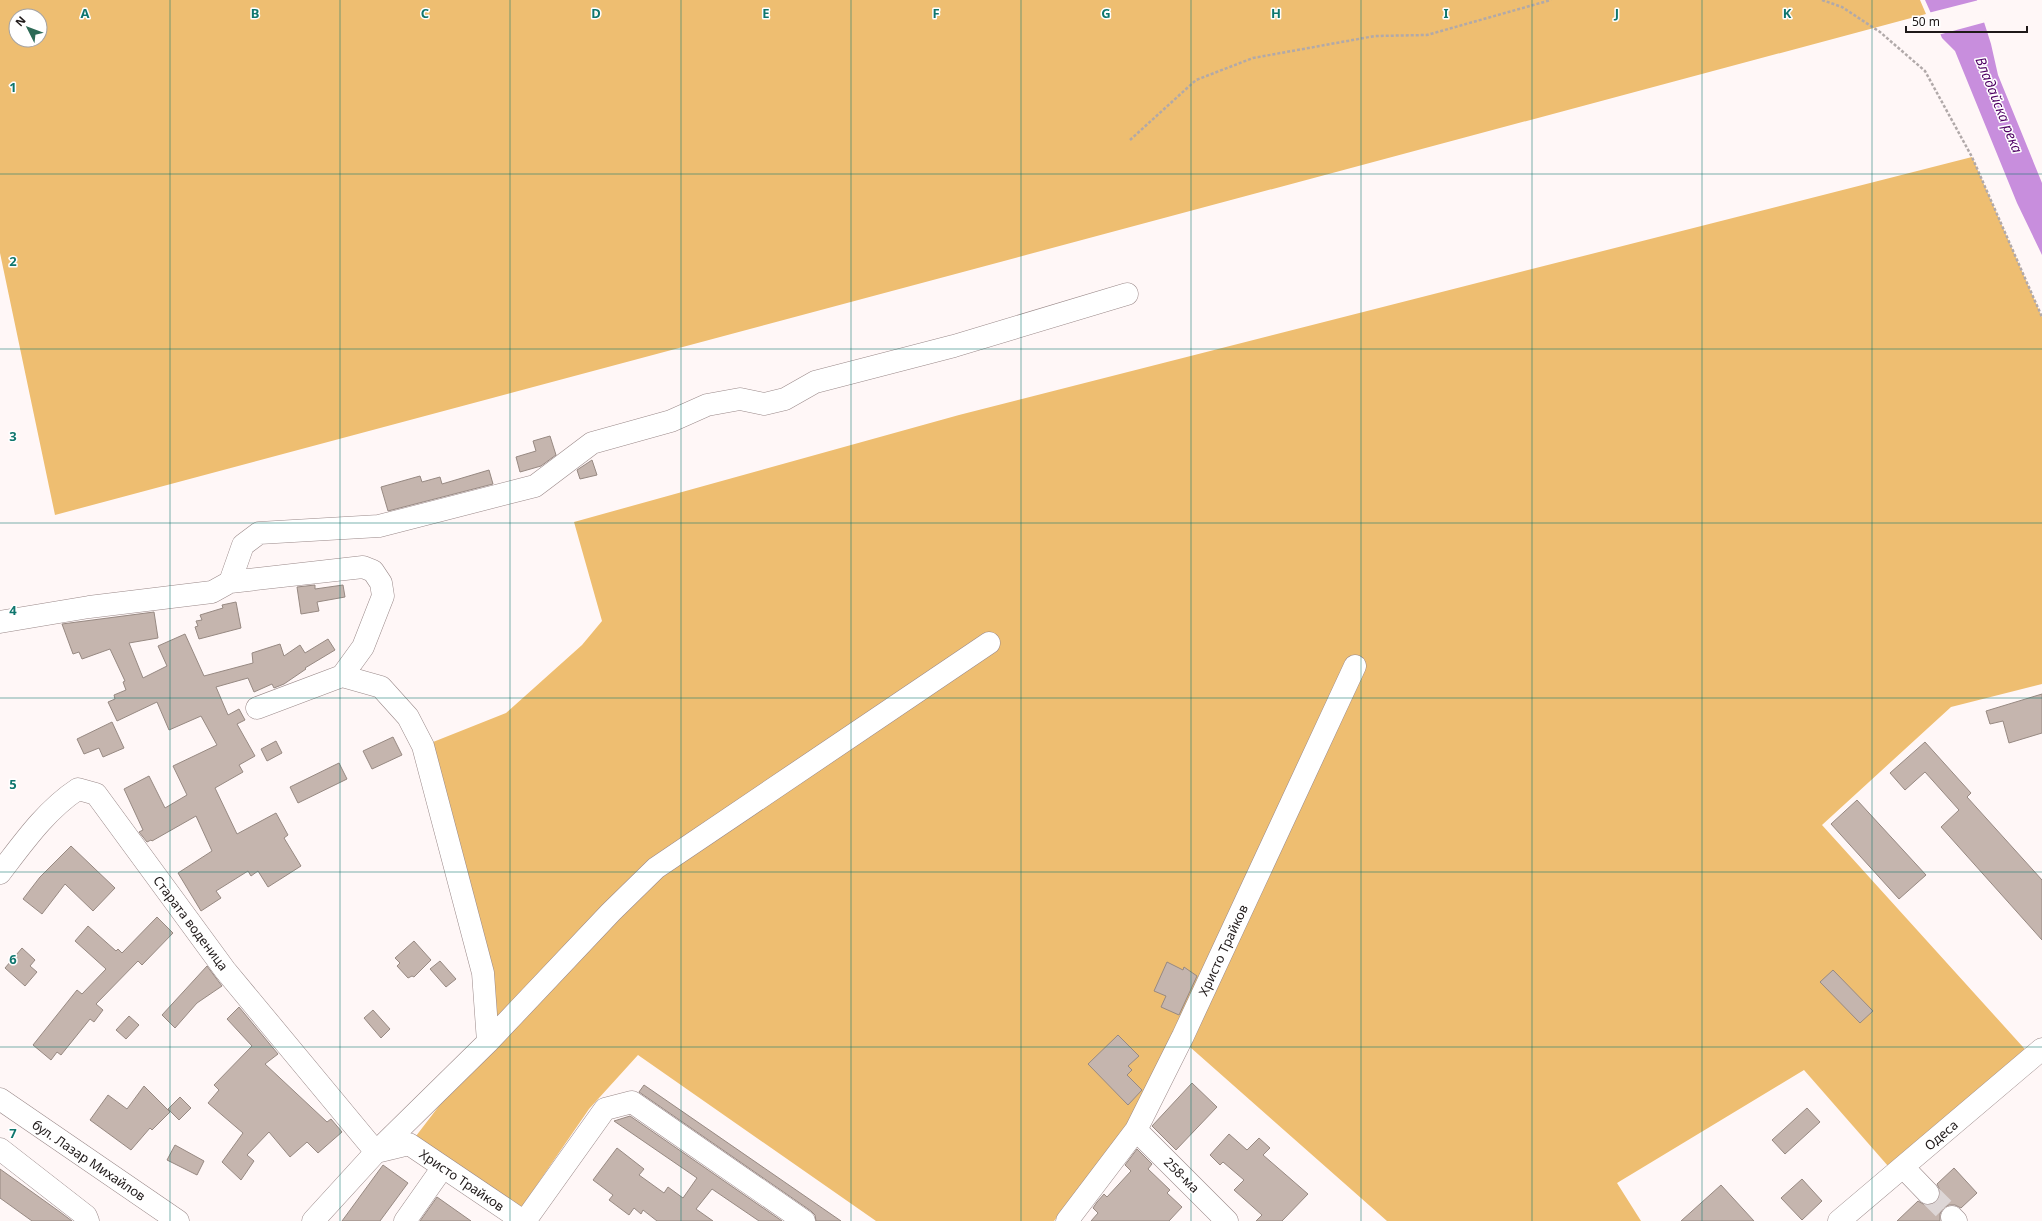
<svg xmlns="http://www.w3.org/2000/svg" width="2042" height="1221" font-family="'Noto Sans',sans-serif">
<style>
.green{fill:#eebe71;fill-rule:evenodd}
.water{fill:#c88edd}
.pier{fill:#fff7f7}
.building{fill:#c5b5ae;stroke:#978982}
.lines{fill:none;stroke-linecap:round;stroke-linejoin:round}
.minor-tunnel{stroke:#ddd6d6;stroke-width:22;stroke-dasharray:22 11;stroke-linecap:butt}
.minor-casing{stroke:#9a8989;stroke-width:23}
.path{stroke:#b1a9a9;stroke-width:2.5;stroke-dasharray:3 2;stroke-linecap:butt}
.minor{stroke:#fff;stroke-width:22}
.grid{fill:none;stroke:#0f766e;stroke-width:1;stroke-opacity:0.55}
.labels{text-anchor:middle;stroke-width:3;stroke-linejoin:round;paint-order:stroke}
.street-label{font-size:13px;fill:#1f1919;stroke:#fff}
.water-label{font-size:14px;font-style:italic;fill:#4e0063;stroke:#fff}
.grid-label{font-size:13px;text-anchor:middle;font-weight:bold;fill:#0f766e;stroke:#fff;stroke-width:3;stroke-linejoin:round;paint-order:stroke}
</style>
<rect width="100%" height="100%" fill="#fff7f7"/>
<!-- green -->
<path class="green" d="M 0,0 L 1920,0 L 1926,14 L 55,515 L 0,253 ZM 16,16 L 40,16 L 40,40 L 16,40 Z
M 1972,157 L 2042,317 L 2042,684 L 1951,707 L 1822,825 L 2032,1057 L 1895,1174 L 1804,1070 L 1617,1183 L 1641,1221 L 1387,1221 L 1173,1032 L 1126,1127 L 1054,1221 L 876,1221 L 638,1055 L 589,1109 L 521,1208 L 416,1136 L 488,1042 L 423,746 L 506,713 L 582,645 L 602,621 L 574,522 L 959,415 Z"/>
<!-- water -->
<path class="water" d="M 1925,0 L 1977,0 L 1991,44 L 1998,75 L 2042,183 L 2042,255 L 2017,203 L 1955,51 L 1942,38 Z"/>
<!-- pier -->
<path class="pier" d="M 1979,0 L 1986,22 L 1938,35 L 1928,13 Z"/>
<!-- building -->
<path class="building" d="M 550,436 L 556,455 L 541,466 L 520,472 L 516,457 L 536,451 L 533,441 Z
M 592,460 L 597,475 L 580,479 L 577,470 Z
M 489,470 L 493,484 L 388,511 L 381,487 L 420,476 L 422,482 L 440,477 L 442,484 Z
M 315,585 L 315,589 L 343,585 L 345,597 L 317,602 L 319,611 L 301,614 L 297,587 Z
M 236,602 L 241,628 L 199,639 L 195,627 L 198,626 L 196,621 L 202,620 L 200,615 L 223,608 L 222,605 Z
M 154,612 L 158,638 L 129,643 L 143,678 L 167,666 L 158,646 L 185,634 L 204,676 L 253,663 L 252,653 L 280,644 L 284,656 L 300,645 L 305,653 L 328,639 L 335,650 L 305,668 L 306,669 L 284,684 L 274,688 L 272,684 L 254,692 L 248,678 L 216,687 L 228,715 L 239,709 L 245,720 L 237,724 L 255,756 L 239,765 L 243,772 L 215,788 L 237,834 L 276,813 L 288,835 L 284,838 L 301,866 L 268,887 L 258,871 L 251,876 L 248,871 L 216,891 L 221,898 L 201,911 L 178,873 L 212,851 L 196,816 L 152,841 L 151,840 L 147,842 L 139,832 L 143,830 L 124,789 L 149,776 L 165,808 L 187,795 L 173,766 L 217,745 L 201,716 L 169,730 L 157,702 L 117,721 L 108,702 L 115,699 L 114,695 L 126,690 L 123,682 L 125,681 L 110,649 L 82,659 L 79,652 L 73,654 L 62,624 Z
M 2042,694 L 2042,733 L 2009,743 L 2003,721 L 1990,724 L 1986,711 Z
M 112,722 L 124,748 L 103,757 L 99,748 L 84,754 L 77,739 Z
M 393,737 L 402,755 L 372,769 L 363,751 Z
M 276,741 L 282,753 L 267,761 L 261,749 Z
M 1925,742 L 1971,793 L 1967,797 L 2042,880 L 2042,940 L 1941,827 L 1959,810 L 1925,772 L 1905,790 L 1890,773 Z
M 339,763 L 347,779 L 298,803 L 290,787 Z
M 1857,800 L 1926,875 L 1899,899 L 1831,824 Z
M 71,846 L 115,888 L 93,911 L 65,884 L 42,914 L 23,899 L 40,877 Z
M 157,917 L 173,933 L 142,965 L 138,961 L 96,1004 L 103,1010 L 94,1022 L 90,1019 L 61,1055 L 57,1052 L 51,1060 L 33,1045 L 77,990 L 82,994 L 106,969 L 75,941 L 88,926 L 116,951 L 118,949 L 122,953 Z
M 414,941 L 431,960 L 414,977 L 412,976 L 408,978 L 397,966 L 400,963 L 395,958 Z
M 22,948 L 35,960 L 30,966 L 37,972 L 25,986 L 5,968 Z
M 440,961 L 456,979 L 446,987 L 430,969 Z
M 1167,962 L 1183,970 L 1184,967 L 1197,976 L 1179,1015 L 1161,1007 L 1166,996 L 1154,991 Z
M 207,966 L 222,986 L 197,1003 L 175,1028 L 162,1015 Z
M 1833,970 L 1873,1011 L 1860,1023 L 1820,982 Z
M 239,1007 L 278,1054 L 265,1064 L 327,1122 L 331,1119 L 342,1132 L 318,1153 L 307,1142 L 290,1157 L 269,1132 L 247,1155 L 254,1161 L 241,1180 L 222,1162 L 243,1133 L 208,1103 L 219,1090 L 214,1085 L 252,1046 L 227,1019 Z
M 373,1010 L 390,1029 L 381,1038 L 364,1018 Z
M 129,1016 L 139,1025 L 126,1039 L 116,1030 Z
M 1118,1035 L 1139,1056 L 1128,1066 L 1132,1070 L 1127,1075 L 1142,1090 L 1128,1105 L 1088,1064 Z
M 1192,1083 L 1217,1107 L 1176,1150 L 1152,1126 Z
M 644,1085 L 841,1221 L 816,1221 L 815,1215 L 811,1211 L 639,1092 Z
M 144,1086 L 170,1112 L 152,1130 L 150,1128 L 131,1150 L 90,1120 L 108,1095 L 127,1109 Z
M 180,1097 L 191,1108 L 179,1120 L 168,1109 Z
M 1807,1108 L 1820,1122 L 1785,1154 L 1772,1140 Z
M 630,1116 L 782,1221 L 759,1221 L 712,1189 L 696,1209 L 713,1221 L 657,1221 L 643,1210 L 641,1214 L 634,1208 L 629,1215 L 609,1200 L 613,1195 L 593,1180 L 617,1148 L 644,1169 L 639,1175 L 664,1193 L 668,1187 L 683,1198 L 697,1178 L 614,1121 Z
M 1229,1134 L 1247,1150 L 1259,1138 L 1270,1148 L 1263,1155 L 1308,1194 L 1282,1221 L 1256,1221 L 1262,1215 L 1234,1190 L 1244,1180 L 1223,1162 L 1220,1165 L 1210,1155 Z
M 175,1145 L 204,1161 L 197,1175 L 167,1160 Z
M 1137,1149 L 1152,1164 L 1148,1169 L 1170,1190 L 1167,1193 L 1182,1207 L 1169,1221 L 1091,1221 L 1098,1213 L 1093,1208 L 1097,1202 L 1104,1194 L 1107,1197 L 1131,1171 L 1125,1165 Z
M 383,1165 L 408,1183 L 380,1221 L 342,1221 Z
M 1954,1168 L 1977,1193 L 1961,1208 L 1955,1205 L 1949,1205 L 1943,1208 L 1940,1214 L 1940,1221 L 1897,1221 L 1918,1201 L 1925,1205 L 1931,1205 L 1936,1202 L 1940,1196 L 1940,1190 L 1937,1184 Z
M 0,1169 L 60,1212 L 72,1221 L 32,1221 L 0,1198 Z
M 1802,1179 L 1822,1201 L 1802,1220 L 1781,1198 Z
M 1721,1185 L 1754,1221 L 1681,1221 Z
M 437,1197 L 471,1221 L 420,1221 Z"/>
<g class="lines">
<!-- minor-tunnel -->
<path class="minor-tunnel" d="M 1928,1193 L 1952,1217"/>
<!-- minor casing -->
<g class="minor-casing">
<path id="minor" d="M 230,582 L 243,545 L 259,533 L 379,526 L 535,486 L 592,443 L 671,421 L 707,405 L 740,399 L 764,404 L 785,399 L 815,382 L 954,346 L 1127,294
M 0,622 L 89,607 L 212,592 L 230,582 L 363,567 L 373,571 L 381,583 L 383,596 L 363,647 L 342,676 L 257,708
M 342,676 L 381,687 L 408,717 L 423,746 L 483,973 L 488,1042
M 0,873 C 23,843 46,810 78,789 L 96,794 L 225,970 L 376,1152 L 409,1144 L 523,1221
M 0,1099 L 178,1221
M 1136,1130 L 1227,1221
M 0,1149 L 86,1216 L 88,1221
M 1903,1167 L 1928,1193
M 1952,1217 L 1956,1221
M 313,1221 L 376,1152 L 488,1042 L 611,912 L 656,868 L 989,643
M 405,1221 L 443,1167
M 525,1221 L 605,1109 L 632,1102 L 804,1221
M 1067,1221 L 1136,1130 L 1183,1036 L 1355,666
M 1839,1221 L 2042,1049"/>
</g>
<!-- path -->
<path class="path" d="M 1822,0 L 1842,7 L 1880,32 L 1925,71 L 1972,157 L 2042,317
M 1130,140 L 1196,80 L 1253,58 L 1375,36 L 1427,35 L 1551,0"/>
<!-- minor -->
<use href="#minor" class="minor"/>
</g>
<!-- grid -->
<path class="grid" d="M 170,0 L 170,1221M 340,0 L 340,1221M 510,0 L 510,1221M 681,0 L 681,1221M 851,0 L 851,1221M 1021,0 L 1021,1221M 1191,0 L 1191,1221M 1361,0 L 1361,1221M 1532,0 L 1532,1221M 1702,0 L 1702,1221M 1872,0 L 1872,1221M 0,174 L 2042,174M 0,349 L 2042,349M 0,523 L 2042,523M 0,698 L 2042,698M 0,872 L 2042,872M 0,1047 L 2042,1047"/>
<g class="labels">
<!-- street labels -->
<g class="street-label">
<text transform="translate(191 923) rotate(53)" y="5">Старата воденица</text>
<text transform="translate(1223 950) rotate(-65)" y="5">Христо Трайков</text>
<text transform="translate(1941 1135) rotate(-40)" y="5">Одеса</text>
<text transform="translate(89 1160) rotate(34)" y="5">бул. Лазар Михайлов</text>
<text transform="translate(1182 1175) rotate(45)" y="5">258-ма</text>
<text transform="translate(462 1180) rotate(34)" y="5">Христо Трайков</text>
</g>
<!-- water labels -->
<g class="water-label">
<text transform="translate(1999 105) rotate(68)" y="5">Владайска река</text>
</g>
</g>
<g class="grid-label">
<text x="85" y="18">A</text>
<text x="255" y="18">B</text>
<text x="425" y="18">C</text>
<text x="596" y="18">D</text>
<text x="766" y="18">E</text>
<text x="936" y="18">F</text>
<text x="1106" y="18">G</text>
<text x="1276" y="18">H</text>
<text x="1446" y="18">I</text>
<text x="1617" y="18">J</text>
<text x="1787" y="18">K</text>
<text x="13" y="92">1</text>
<text x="13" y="266">2</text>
<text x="13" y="441">3</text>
<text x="13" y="615">4</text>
<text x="13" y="789">5</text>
<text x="13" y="964">6</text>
<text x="13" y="1138">7</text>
</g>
<!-- north arrow -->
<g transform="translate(28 28) rotate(312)"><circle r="19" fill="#ffffff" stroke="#a5a3a3"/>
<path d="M0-3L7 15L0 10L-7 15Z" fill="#2d6a56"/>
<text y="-6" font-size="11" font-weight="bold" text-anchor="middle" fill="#1f1919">N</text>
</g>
<!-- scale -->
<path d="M1906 26v6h121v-6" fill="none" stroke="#1f1919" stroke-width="2"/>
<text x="1912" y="26" font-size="12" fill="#1f1919" stroke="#ffffff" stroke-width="3" paint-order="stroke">50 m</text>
</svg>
